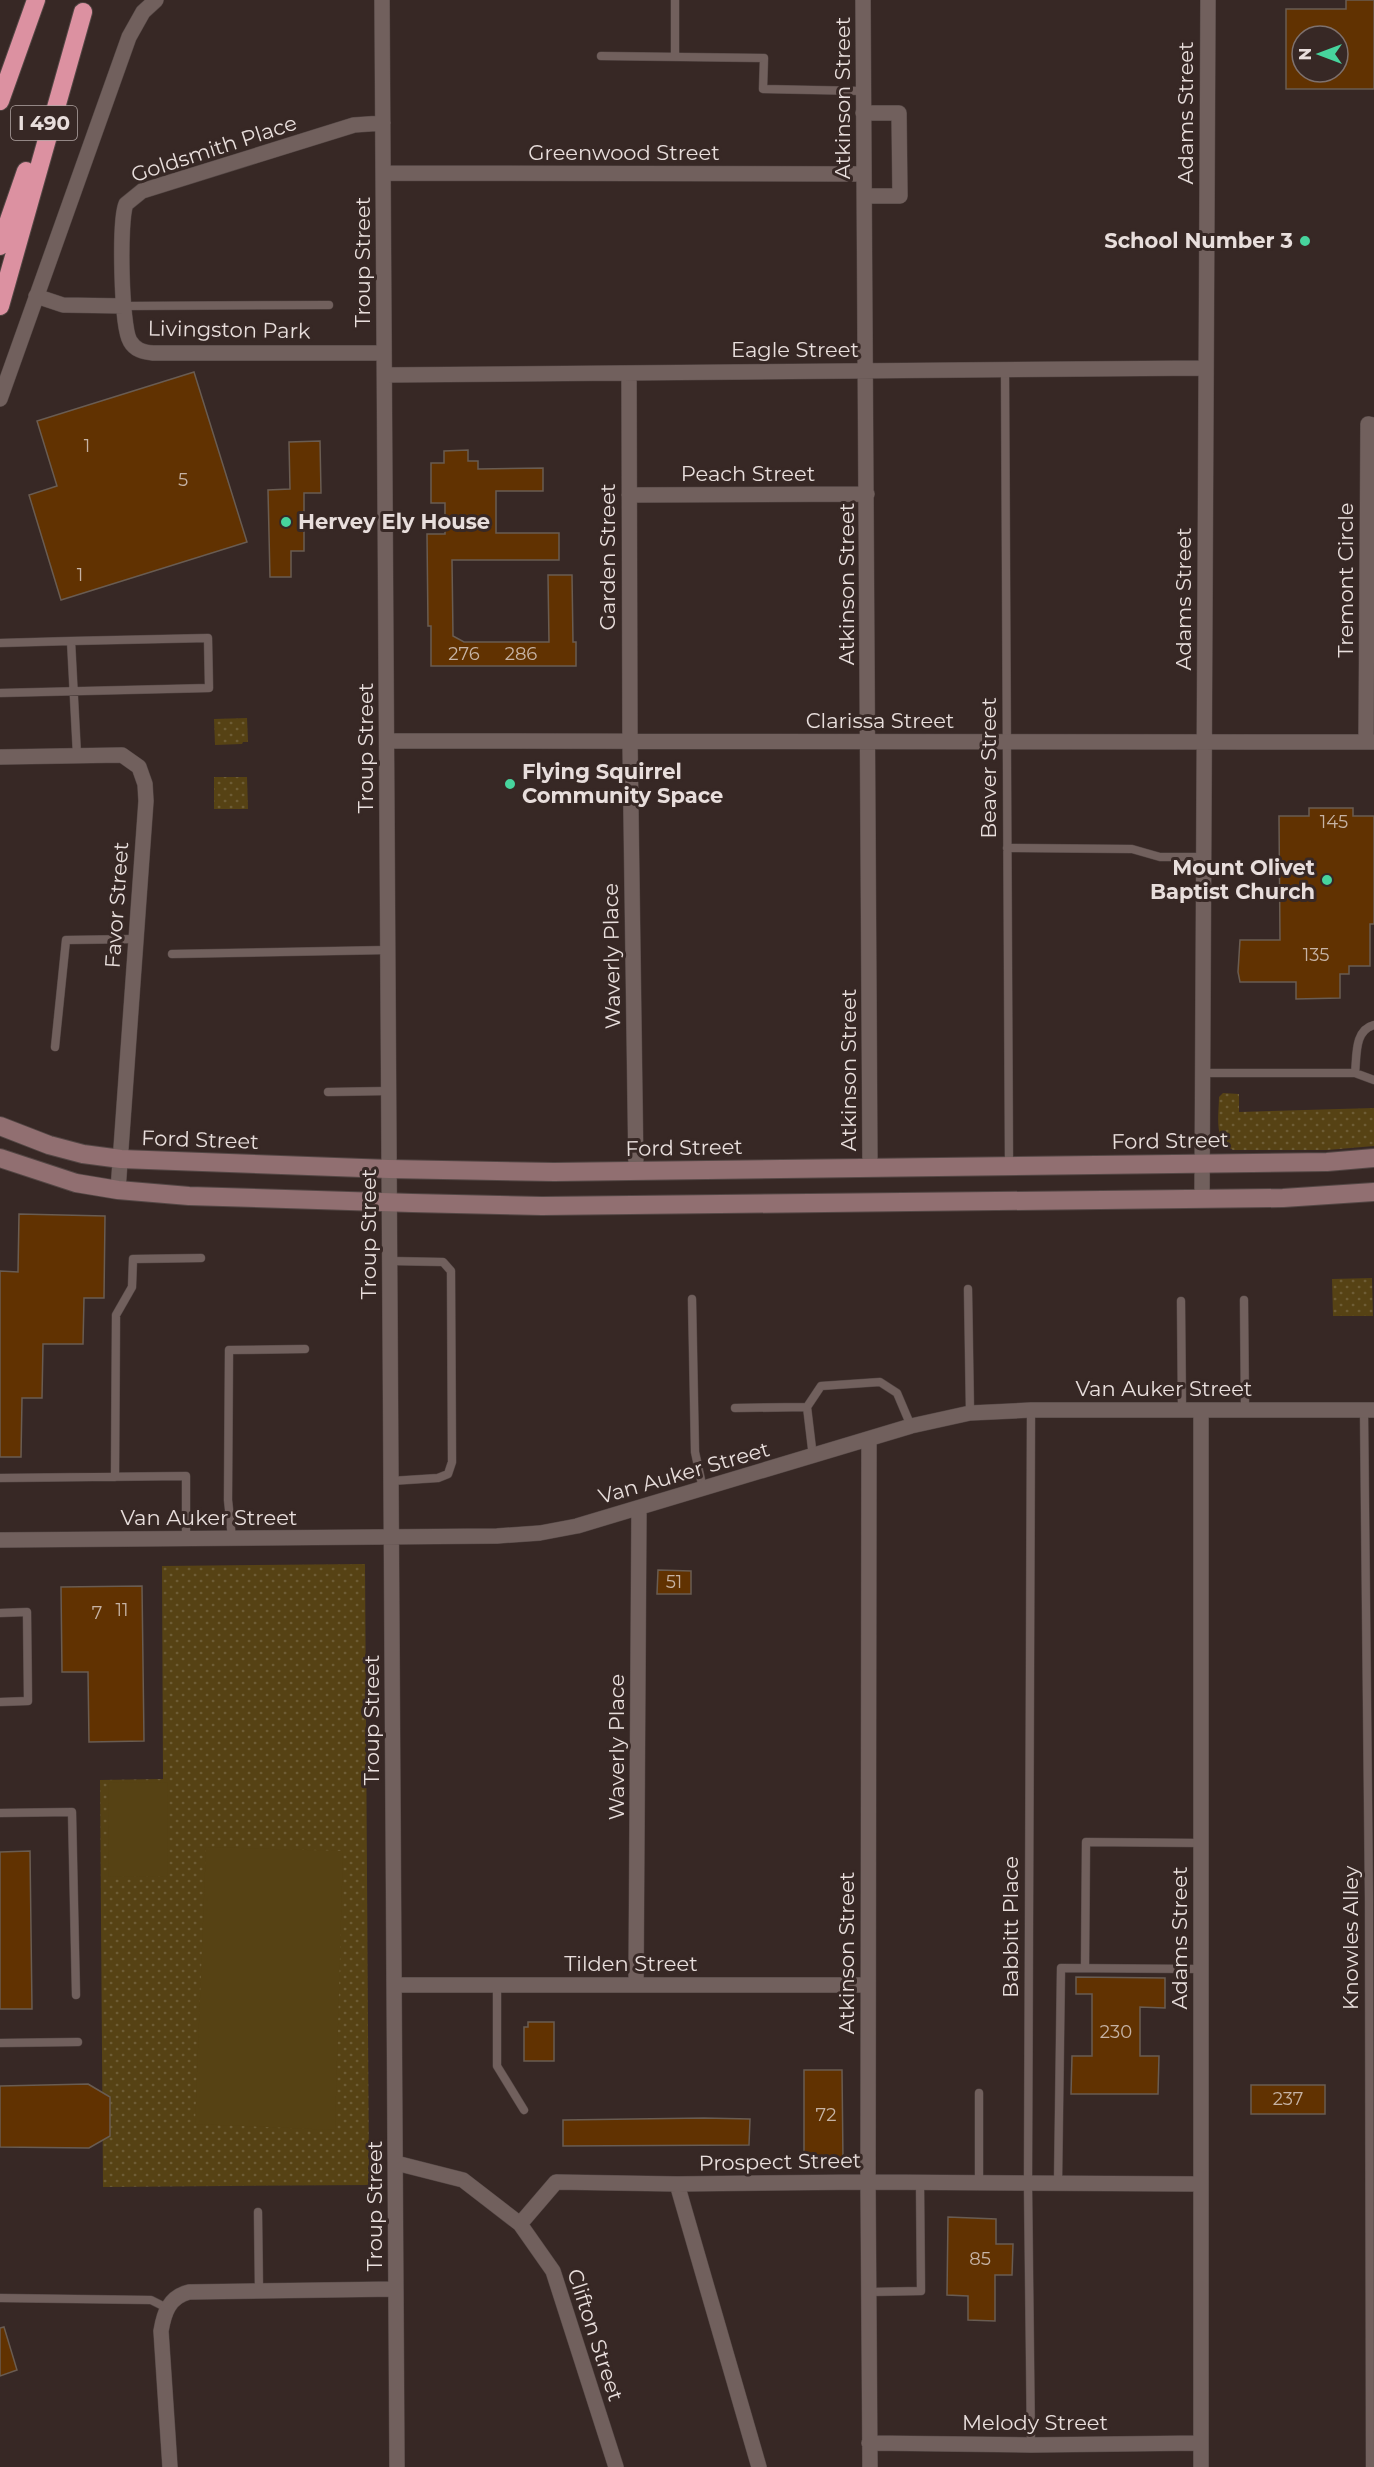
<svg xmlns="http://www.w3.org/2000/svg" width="1374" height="2467" font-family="Montserrat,sans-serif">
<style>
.grass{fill:url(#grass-dots)}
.garden{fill:#564214}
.building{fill:#613201;stroke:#695c52;stroke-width:1.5;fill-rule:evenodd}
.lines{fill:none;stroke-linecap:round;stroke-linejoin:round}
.lane-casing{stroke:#534644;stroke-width:9}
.street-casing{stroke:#534644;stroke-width:16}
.secondary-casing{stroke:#534644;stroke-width:20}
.highway-casing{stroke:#534644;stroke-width:20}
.lane{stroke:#71605d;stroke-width:8}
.street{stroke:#71605d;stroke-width:15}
.secondary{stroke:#916f71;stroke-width:18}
.highway{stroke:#dc91a1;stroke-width:18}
.poi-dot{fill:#47d49d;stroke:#372825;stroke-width:2}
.labels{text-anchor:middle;stroke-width:6;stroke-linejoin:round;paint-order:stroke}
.number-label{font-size:18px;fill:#c6b3a5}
.shield{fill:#372825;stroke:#b3a7a5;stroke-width:1.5}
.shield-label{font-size:20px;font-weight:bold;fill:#e8dedc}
.street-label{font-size:21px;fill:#e8dedc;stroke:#372825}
.poi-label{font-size:21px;font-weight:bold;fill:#e8dedc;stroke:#372825;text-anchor:end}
</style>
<defs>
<pattern id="grass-dots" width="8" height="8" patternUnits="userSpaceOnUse" patternTransform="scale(1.5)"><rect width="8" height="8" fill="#564214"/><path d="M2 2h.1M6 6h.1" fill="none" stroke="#6e5d36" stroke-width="1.8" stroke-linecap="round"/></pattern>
</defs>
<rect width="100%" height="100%" fill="#372825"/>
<!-- grass -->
<path class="grass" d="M 247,718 L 248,742 L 243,742 L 242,744 L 215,745 L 214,719 Z
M 214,777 L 247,777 L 248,809 L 214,809 Z
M 1223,1093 L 1239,1094 L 1239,1112 L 1374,1108 L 1374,1146 L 1327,1150 L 1233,1150 C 1213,1140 1219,1116 1219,1097 Z
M 1372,1278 L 1373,1316 L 1333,1316 L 1332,1279 Z
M 365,1564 L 369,2185 L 103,2187 L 100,1780 L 163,1779 L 162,1566 Z"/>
<!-- garden -->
<path class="garden" d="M 167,1782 L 168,1876 L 109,1877 L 108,1783 Z
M 206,1847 L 343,1851 L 335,2130 L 195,2124 Z"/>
<!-- building -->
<path class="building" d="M 1346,0 L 1374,0 L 1374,89 L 1286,89 L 1286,9 L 1346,9 ZM 1302,36 L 1338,36 L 1338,72 L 1302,72 Z
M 194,372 L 247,542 L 61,600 L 29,495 L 57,486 L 37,421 Z
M 320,441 L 321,493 L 304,493 L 304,551 L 291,551 L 291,577 L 270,577 L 268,490 L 290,489 L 289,442 Z
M 468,450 L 468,461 L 478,461 L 478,469 L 543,468 L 543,491 L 496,491 L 496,533 L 559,533 L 559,560 L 452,560 L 453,636 L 464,642 L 549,642 L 548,575 L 572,575 L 573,642 L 576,642 L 576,666 L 431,666 L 431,626 L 428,626 L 427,534 L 445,534 L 445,503 L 431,503 L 431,463 L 444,463 L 444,451 Z
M 1309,808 L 1353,808 L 1353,816 L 1374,816 L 1374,924 L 1370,924 L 1370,966 L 1349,966 L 1349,974 L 1340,974 L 1340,998 L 1296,999 L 1296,982 L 1240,982 L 1238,972 L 1240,940 L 1280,940 L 1279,816 L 1309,816 Z
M 19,1214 L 105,1216 L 104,1298 L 84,1298 L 83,1344 L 43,1344 L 42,1398 L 22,1398 L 21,1457 L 0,1457 L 0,1271 L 18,1272 Z
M 658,1570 L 691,1571 L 691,1594 L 657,1594 Z
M 142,1586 L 144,1741 L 89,1742 L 88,1672 L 62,1672 L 61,1587 Z
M 30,1851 L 32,2009 L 0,2009 L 0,1852 Z
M 1076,1977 L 1165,1978 L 1165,2008 L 1140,2007 L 1140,2056 L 1159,2056 L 1158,2094 L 1071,2094 L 1072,2056 L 1092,2056 L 1092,1994 L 1076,1994 Z
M 528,2022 L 554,2022 L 554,2061 L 524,2061 L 524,2027 L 528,2027 Z
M 804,2070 L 842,2070 L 843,2162 L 804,2162 Z
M 88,2084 L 110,2097 L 110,2136 L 89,2148 L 0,2147 L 0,2086 Z
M 1251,2085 L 1325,2085 L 1325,2114 L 1251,2114 Z
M 704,2118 L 750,2119 L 749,2145 L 563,2146 L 563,2120 Z
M 948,2217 L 996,2219 L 996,2244 L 1013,2244 L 1012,2275 L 995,2275 L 995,2321 L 968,2320 L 968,2296 L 947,2295 Z
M 4,2327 L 17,2370 L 0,2376 L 0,2328 Z"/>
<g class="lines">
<!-- lane casing -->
<g class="lane-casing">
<path id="lane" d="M 675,0 L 675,57
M 601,56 L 764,58 L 763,89 L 863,91
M 124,306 L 329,305
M 1005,370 L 1009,1165
M 0,643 L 71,641
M 0,693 L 209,688 L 208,638 L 71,641 L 77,755
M 1007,848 L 1132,849 L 1160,857 L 1203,857
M 172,954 L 388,950
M 55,1047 L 66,940 L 136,939
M 1202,1073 L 1355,1073 L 1374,1080
M 1355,1073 C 1357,1056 1354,1030 1374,1025
M 328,1092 L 389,1091
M 390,1261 L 443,1262 L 451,1271 L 452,1462 L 448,1474 L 438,1478 L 391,1481
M 968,1289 L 970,1413
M 692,1299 L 695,1452 L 703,1489
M 1244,1300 L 1245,1410
M 1181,1301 L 1182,1410
M 735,1408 L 807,1407
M 1031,1410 L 1028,2184 L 1031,2445
M 1364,1410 L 1369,1899 L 1370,2467
M 813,1457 L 807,1407 L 821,1386 L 880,1382 L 897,1393 L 911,1426
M 115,1477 L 116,1315 L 132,1287 L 133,1259 L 201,1258
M 0,1478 L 186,1476 L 186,1539
M 232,1538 L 228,1500 L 229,1350 L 305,1349
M 0,1613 L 27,1612 L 28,1701 L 0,1702
M 0,1813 L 72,1812 L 76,1995
M 1085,1968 L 1086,1842 L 1201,1843
M 497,1985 L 497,2066 L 524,2110
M 0,2043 L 78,2042
M 979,2093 L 979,2183
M 1058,2184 L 1061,1968 L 1201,1969
M 258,2212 L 259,2291
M 869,2292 L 921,2291 L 920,2182
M 0,2298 L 151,2300 L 167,2308"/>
</g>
<!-- street casing -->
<g class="street-casing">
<path id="street" d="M 382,0 L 397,2467
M 863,0 L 870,1167
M 863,113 L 899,113 L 900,196 L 865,196
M 383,123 L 354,125 L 142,191 L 126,204 C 119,220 121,326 130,341 C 135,350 143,352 153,353 L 384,353
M 383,173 L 864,174
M 36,296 L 63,305 L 124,306
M 629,373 L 630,742 L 636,1171
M 385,375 L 1206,368
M 0,399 L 129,37 L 143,12 L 156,0
M 629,495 L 867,494
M 387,741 L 1374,742
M 1366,742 L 1368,424 L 1374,425
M 0,757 L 122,755 L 139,767 L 145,784 L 146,801 L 118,1190
M 1202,1199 L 1208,0
M 1201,1410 L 1201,2467
M 869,1440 L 868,2182 L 870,2467
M 0,1540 L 497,1536 L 540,1533 L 577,1526 L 911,1426 L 970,1413 L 1031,1410 L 1374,1410
M 395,1985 L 868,1985
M 636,1985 L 639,1509
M 396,2163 L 463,2180 L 520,2224 L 553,2271 L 616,2467
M 677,2184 L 759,2467
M 520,2224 L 556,2182 L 677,2184 L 868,2182 L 1201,2184
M 869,2443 L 1031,2445 L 1201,2443
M 170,2467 L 161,2331 C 164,2313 169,2297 189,2292 L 396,2289"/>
</g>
<!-- secondary casing -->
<g class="secondary-casing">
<path id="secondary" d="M 0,1126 L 49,1145 L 83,1154 L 121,1159 L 389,1169 L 554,1172 L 1327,1162 L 1374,1158
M 0,1158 L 76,1183 L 118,1190 L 189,1196 L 412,1203 L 542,1206 L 1283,1198 L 1374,1192"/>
</g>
<!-- highway casing -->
<g class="highway-casing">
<path id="highway" d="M 0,101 L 36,0
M 0,246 L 26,171
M 0,306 L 83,12"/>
</g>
<!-- lane -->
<use href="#lane" class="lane"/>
<!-- street -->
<use href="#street" class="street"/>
<!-- secondary -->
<use href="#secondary" class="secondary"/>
<!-- highway -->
<use href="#highway" class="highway"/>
</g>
<!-- markers -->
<g class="poi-dot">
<circle cx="1305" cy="241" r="6"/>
<circle cx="286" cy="522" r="6"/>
<circle cx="510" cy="784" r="6"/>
<circle cx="1327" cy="880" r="6"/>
</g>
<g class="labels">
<!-- number labels -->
<g class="number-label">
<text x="87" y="452">1</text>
<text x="183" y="486">5</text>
<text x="80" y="581">1</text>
<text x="464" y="660">276</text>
<text x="521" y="660">286</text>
<text x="1334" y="828">145</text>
<text x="1316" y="961">135</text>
<text x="674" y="1588">51</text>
<text x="122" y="1616">11</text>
<text x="97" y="1619">7</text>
<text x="1116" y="2038">230</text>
<text x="1288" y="2105">237</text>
<text x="826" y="2121">72</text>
<text x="980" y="2265">85</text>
</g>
<!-- shield labels -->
<rect class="shield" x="11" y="106" width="66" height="34" rx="4.5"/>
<g class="shield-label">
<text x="44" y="130">I 490</text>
</g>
<!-- street labels -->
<g class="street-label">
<text transform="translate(843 98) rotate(-90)" y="7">Atkinson Street</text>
<text transform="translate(1186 113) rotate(-90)" y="7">Adams Street</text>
<text transform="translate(214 149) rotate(-18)" y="7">Goldsmith Place</text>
<text x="624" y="160">Greenwood Street</text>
<text transform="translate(363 262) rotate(-90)" y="7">Troup Street</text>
<text transform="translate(229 330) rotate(1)" y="7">Livingston Park</text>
<text x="795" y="357">Eagle Street</text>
<text x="748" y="481">Peach Street</text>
<text transform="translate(608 557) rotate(-90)" y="7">Garden Street</text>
<text transform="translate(1346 580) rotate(-90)" y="7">Tremont Circle</text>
<text transform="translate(847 584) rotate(-90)" y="7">Atkinson Street</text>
<text transform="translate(1184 599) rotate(-90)" y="7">Adams Street</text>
<text x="880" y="728">Clarissa Street</text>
<text transform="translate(366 748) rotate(-90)" y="7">Troup Street</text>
<text transform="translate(989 768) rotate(-90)" y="7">Beaver Street</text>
<text transform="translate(117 905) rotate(-86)" y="7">Favor Street</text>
<text transform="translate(612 956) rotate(-91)" y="7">Waverly Place</text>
<text transform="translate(849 1070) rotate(-90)" y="7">Atkinson Street</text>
<text transform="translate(200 1140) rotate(2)" y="7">Ford Street</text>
<text transform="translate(1170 1141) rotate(-1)" y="7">Ford Street</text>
<text transform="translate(684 1148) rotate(-1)" y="7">Ford Street</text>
<text transform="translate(369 1234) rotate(-90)" y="7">Troup Street</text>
<text x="1164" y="1396">Van Auker Street</text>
<text transform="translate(684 1473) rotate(-16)" y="7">Van Auker Street</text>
<text x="209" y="1525">Van Auker Street</text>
<text transform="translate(372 1720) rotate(-90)" y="7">Troup Street</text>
<text transform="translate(617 1747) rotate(-90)" y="7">Waverly Place</text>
<text transform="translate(1011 1927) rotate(-90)" y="7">Babbitt Place</text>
<text transform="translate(1180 1938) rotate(-90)" y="7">Adams Street</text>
<text transform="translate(1351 1938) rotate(-90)" y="7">Knowles Alley</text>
<text transform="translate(847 1953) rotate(-90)" y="7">Atkinson Street</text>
<text x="631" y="1971">Tilden Street</text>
<text transform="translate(780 2162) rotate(-1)" y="7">Prospect Street</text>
<text transform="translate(375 2206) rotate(-90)" y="7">Troup Street</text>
<text transform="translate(595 2335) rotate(72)" y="7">Clifton Street</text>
<text x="1035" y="2430">Melody Street</text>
</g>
<!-- poi labels -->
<g class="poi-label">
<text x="1293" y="248">School Number 3</text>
<text x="298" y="529" text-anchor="start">Hervey Ely House</text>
<text x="522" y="779" text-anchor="start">Flying Squirrel<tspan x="522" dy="24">Community Space</tspan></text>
<text x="1315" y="875">Mount Olivet<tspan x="1315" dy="24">Baptist Church</tspan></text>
</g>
</g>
<!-- north arrow -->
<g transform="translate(1320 54) rotate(270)"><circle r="28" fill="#372825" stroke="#7e716e" stroke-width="1.5"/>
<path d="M0-4.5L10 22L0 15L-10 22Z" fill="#47d49d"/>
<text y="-9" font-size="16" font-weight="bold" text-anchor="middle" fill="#e8dedc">N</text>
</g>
</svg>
